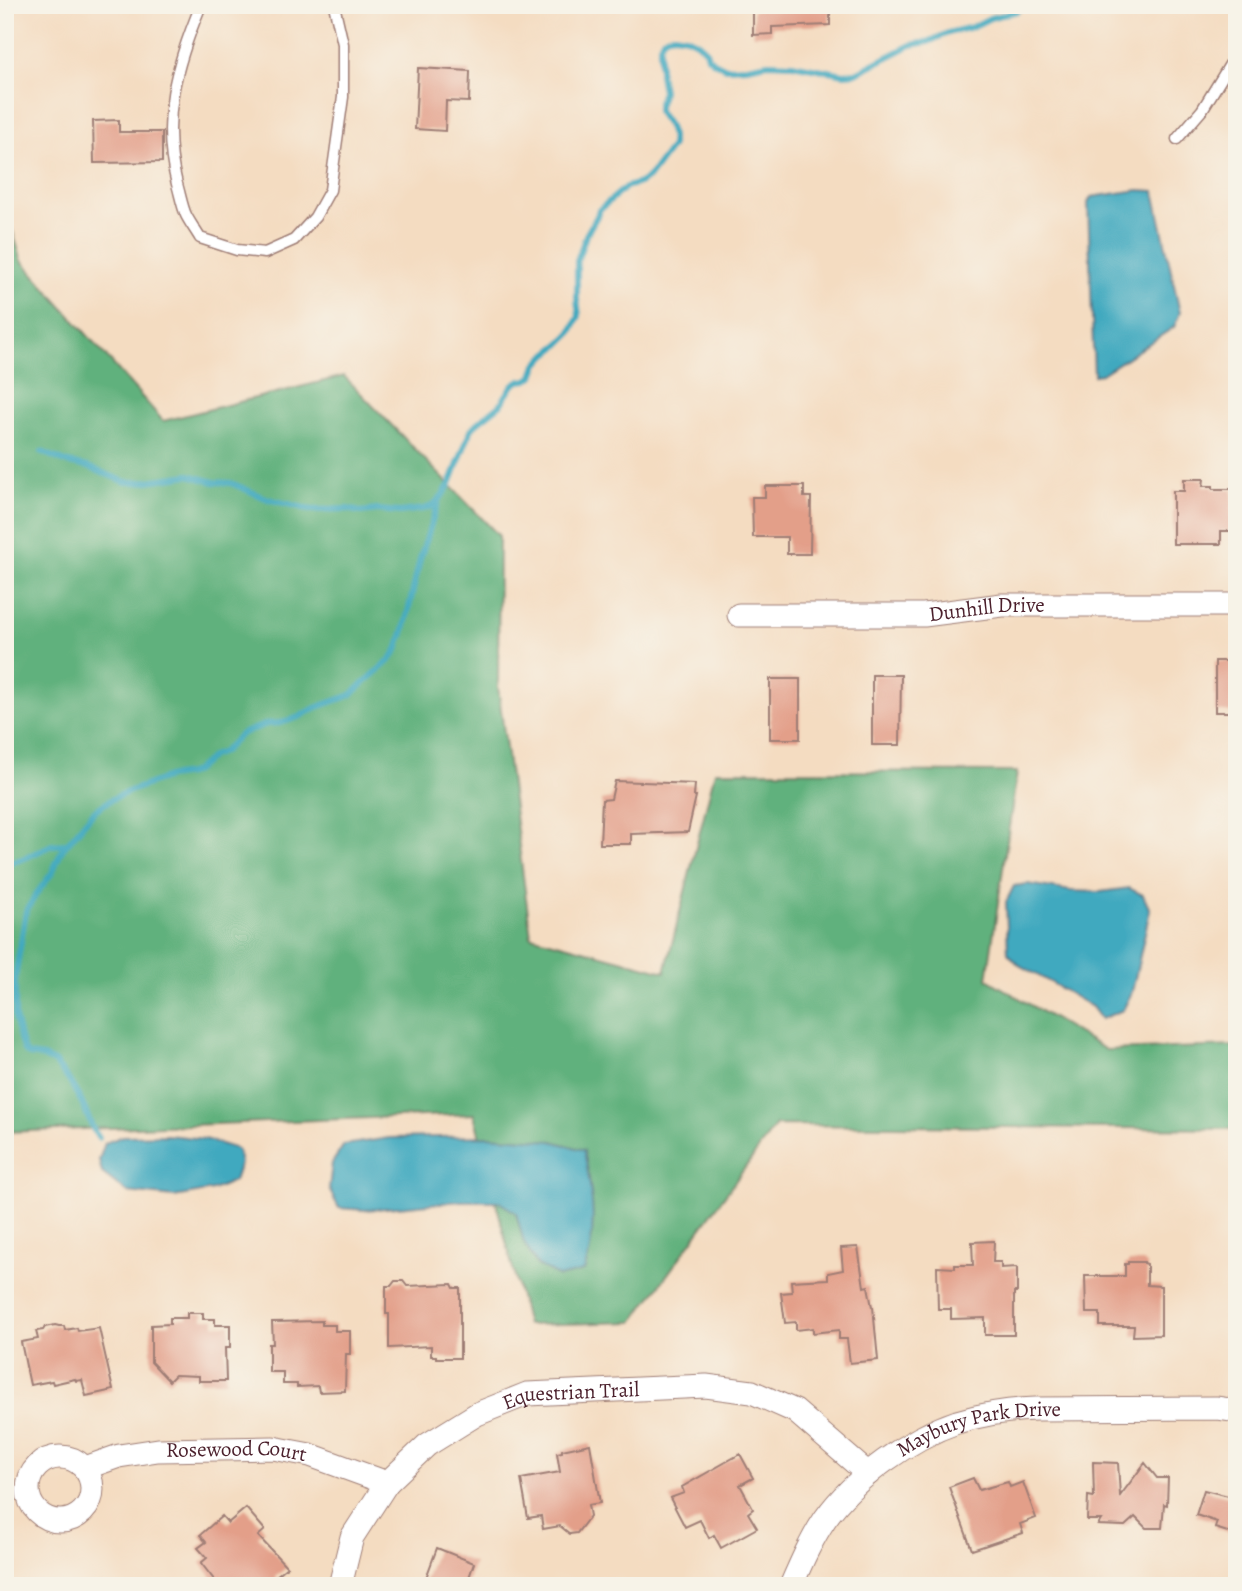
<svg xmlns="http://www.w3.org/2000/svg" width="1242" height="1591" font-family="Alegreya,serif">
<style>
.forest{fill:#61b17d;stroke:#566854;stroke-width:2}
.water{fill:#3fa9bf;stroke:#446475;stroke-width:2}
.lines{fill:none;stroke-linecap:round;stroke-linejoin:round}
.stream{stroke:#3fa9bf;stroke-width:6}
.building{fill:#e39f89}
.service-casing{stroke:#9f7e76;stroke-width:13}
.minor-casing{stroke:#9f7e76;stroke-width:25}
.service{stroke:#fff;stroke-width:10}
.minor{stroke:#fff;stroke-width:23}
.labels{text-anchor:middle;stroke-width:6;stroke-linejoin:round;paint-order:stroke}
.street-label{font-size:21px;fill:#4a1f2b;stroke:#f7f3e8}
</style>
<rect width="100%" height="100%" fill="#f7f3e8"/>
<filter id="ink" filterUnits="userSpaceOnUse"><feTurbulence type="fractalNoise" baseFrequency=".0143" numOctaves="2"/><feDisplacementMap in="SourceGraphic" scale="14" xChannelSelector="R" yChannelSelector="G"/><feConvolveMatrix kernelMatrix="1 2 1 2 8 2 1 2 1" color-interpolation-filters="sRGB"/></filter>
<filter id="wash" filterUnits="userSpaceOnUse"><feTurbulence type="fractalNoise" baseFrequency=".00686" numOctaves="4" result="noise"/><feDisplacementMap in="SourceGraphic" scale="28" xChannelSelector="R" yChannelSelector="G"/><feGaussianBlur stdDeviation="1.57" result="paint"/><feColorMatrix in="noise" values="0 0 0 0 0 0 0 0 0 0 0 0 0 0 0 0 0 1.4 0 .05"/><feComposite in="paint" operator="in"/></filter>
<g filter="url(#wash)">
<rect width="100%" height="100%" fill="#f4dcc1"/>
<!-- forest -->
<path class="forest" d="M 5,208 L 22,261 L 163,421 L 344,376 L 499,536 L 498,687 L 531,936 L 665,972 L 715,771 L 1017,772 L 987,979 L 1106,1050 L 1237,1046 L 1237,1129 L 776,1125 L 633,1322 L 527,1325 L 474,1114 L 5,1132 Z"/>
<!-- water -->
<path class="water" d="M 1139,190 L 1154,191 L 1180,313 L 1174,327 L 1102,374 L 1094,375 L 1088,203 L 1091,197 Z
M 1028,884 L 1071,891 L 1100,892 L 1129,888 L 1143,895 L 1150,910 L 1132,992 L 1123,1010 L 1101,1019 L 1092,1007 L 1050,982 L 1019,965 L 1008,953 L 1006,902 L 1014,886 Z
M 167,1135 L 205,1139 L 237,1149 L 240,1163 L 234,1181 L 213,1190 L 174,1197 L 127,1192 L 102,1173 L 99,1160 L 105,1143 L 123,1136 Z
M 488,1136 L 552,1141 L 584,1150 C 592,1192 599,1230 584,1271 L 559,1277 L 537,1265 L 524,1243 L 516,1213 L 498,1201 L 461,1201 L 365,1210 L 339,1208 L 329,1189 L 332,1163 L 344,1145 L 389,1138 Z"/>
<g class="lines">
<!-- stream -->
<path class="stream" d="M 42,452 L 68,463 L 88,467 L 126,482 L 141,482 L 189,475 L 214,482 L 231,483 L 268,499 L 312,510 L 347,509 L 360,512 L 378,510 L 400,512 L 424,509 L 432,506 L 442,496 L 450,484 L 471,430 L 477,423 L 500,405 L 513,385 L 519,381 L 528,380 L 533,376 L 537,365 L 547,354 L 560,344 L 570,334 L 579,316 L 577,299 L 577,261 L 586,235 L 597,216 L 599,210 L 626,187 L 639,183 L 649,177 L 672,146 L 672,136 L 669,127 L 658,111 L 658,106 L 663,91 L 660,74 L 660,45 L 663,39 L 668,36 L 674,35 L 686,37 L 697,42 L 706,50 L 708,57 L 714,62 L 726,68 L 747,67 L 768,63 L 792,64 L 844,74 L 856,73 L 911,45 L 928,42 L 948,33 L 972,27 L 990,18 L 1017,11 L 1022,5
M 5,865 L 25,858 L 52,845 L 66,844
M 99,1138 L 95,1133 L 81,1101 L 68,1079 L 54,1062 L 43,1057 L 29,1055 L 24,1051 L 21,1042 L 15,1017 L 15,978 L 26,911 L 37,893 L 52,873 L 62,850 L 95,810 L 114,798 L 130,791 L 168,777 L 189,774 L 195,771 L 212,756 L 223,752 L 241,734 L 267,724 L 281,723 L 299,717 L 315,708 L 351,695 L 391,659 L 397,650 L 404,630 L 420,559 L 438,502"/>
</g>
<g id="blocks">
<!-- building -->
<path class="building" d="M 776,5 L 830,5 L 830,25 L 772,27 L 772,34 L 753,35 L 753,10 L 776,10 Z
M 418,68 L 470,71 L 469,102 L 446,101 L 445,131 L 415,129 Z
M 119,120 L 119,132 L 162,132 L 162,162 L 94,163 L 93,121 Z
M 1184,479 L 1204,479 L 1203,486 L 1213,486 L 1213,489 L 1233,489 L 1232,531 L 1221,531 L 1221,544 L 1173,544 L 1173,491 L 1184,491 Z
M 765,486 L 804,486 L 804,497 L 811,497 L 810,554 L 787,554 L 787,537 L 753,537 L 752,497 L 765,497 Z
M 1215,661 L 1237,661 L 1237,712 L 1215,712 Z
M 872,675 L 901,675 L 900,745 L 872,745 Z
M 770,679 L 800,679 L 800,739 L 770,739 Z
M 615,781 L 695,784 L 694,796 L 696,796 L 688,832 L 631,834 L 631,844 L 600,844 L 602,800 L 611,799 Z
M 994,1241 L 993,1262 L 1001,1262 L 1001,1268 L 1017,1267 L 1017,1292 L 1014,1292 L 1014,1335 L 985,1335 L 985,1318 L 951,1319 L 951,1309 L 938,1309 L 937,1267 L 955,1268 L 955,1265 L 973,1265 L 972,1242 Z
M 858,1247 L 864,1287 L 868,1286 L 872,1307 L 873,1307 L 878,1360 L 850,1363 L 847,1339 L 839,1339 L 839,1330 L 813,1333 L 813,1328 L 796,1330 L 796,1322 L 785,1323 L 781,1293 L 792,1292 L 791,1281 L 828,1279 L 828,1273 L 843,1270 L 841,1248 Z
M 1128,1262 L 1144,1262 L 1144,1263 L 1147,1264 L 1147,1285 L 1161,1286 L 1161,1335 L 1133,1336 L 1134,1326 L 1100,1326 L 1100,1313 L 1086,1313 L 1085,1276 L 1125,1276 L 1125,1264 L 1128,1264 Z
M 395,1281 L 403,1281 L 407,1286 L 452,1284 L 454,1288 L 460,1288 L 460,1358 L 436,1358 L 436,1356 L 431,1356 L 431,1346 L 389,1348 L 389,1314 L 386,1314 L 386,1286 L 391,1286 Z
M 187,1313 L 203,1313 L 203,1319 L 215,1319 L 215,1325 L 230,1325 L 230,1348 L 225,1348 L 226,1381 L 199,1381 L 199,1376 L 175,1375 L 169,1381 L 151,1362 L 151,1325 L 170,1324 L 170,1318 L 187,1318 Z
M 322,1321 L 322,1325 L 335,1325 L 335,1331 L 350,1331 L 350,1354 L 346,1354 L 345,1391 L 319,1392 L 318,1386 L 297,1387 L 297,1384 L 283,1384 L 283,1372 L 269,1372 L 269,1344 L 273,1344 L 272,1322 Z
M 55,1325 L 59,1326 L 64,1326 L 65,1330 L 77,1328 L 78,1331 L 99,1328 L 113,1390 L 86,1396 L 82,1380 L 76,1381 L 75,1379 L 53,1384 L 52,1381 L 30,1385 L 21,1342 L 38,1339 L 36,1331 L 43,1330 L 45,1327 Z
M 590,1444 L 600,1503 L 588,1505 L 590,1516 L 577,1533 L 570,1534 L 560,1526 L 543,1529 L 541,1516 L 528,1518 L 521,1479 L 560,1472 L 557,1453 L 562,1452 L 562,1450 Z
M 740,1454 L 753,1478 L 740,1485 L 753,1509 L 748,1513 L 757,1528 L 721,1548 L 714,1535 L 709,1538 L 700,1520 L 685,1527 L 670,1498 L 684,1493 L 682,1487 Z
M 1093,1462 L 1118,1463 L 1120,1496 L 1145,1463 L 1157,1478 L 1168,1478 L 1167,1505 L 1164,1504 L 1162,1528 L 1146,1528 L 1135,1517 L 1125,1526 L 1098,1525 L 1101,1520 L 1087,1520 L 1088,1496 L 1094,1497 Z
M 973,1478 L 979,1490 L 1008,1482 L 1010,1487 L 1023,1482 L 1036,1518 L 1020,1524 L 1023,1533 L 972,1550 L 949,1487 Z
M 1204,1490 L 1237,1498 L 1237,1535 L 1215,1528 L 1217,1522 L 1196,1515 Z
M 246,1508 L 265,1530 L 258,1536 L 287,1567 L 275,1577 L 282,1586 L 219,1586 L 201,1563 L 207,1558 L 198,1548 L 206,1542 L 200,1535 L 222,1516 L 228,1523 Z
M 437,1548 L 474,1563 L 466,1586 L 423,1586 Z"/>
</g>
</g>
<g filter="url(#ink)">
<use href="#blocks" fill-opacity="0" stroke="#9f7e76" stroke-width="2"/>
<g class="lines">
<!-- service casing -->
<g class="service-casing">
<path id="service" d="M 201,5 C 176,65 160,119 177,184 C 180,194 182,206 186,215 C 190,223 196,231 200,238 L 237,250 L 265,253 L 294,240 L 315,217 L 330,190 L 343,97 L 343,44 L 334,5
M 1177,139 L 1202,110 L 1237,53"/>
</g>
<!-- minor casing -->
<g class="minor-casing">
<g id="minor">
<path id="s1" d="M 739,615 L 924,615 L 1002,605 L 1237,605"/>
<circle cx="60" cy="1489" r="32"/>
<path id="s2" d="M 85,1468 L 119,1456 L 158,1450 L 273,1448 L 310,1455 L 387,1483"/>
<path id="s3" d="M 340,1586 L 352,1537 L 387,1483 L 427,1445 L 477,1414 L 527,1394 L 706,1386 L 752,1392 L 795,1411 L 868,1474"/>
<path id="s4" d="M 791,1586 C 801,1563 811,1540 825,1519 C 854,1478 910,1438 957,1422 C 983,1414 1009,1410 1036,1409 L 1217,1408 L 1237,1411"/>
</g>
</g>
<!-- service -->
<use href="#service" class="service"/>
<!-- minor -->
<use href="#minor" class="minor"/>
</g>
</g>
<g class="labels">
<!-- street labels -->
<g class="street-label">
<text dy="7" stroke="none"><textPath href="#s1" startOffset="248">Dunhill Drive</textPath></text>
<text dy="7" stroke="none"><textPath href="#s3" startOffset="326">Equestrian Trail</textPath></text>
<text dy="7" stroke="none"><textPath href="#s4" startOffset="261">Maybury Park Drive</textPath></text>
<text dy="7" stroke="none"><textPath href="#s2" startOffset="154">Rosewood Court</textPath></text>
</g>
</g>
<!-- margin -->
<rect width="1242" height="1591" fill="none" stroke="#f7f3e8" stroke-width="28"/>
</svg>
